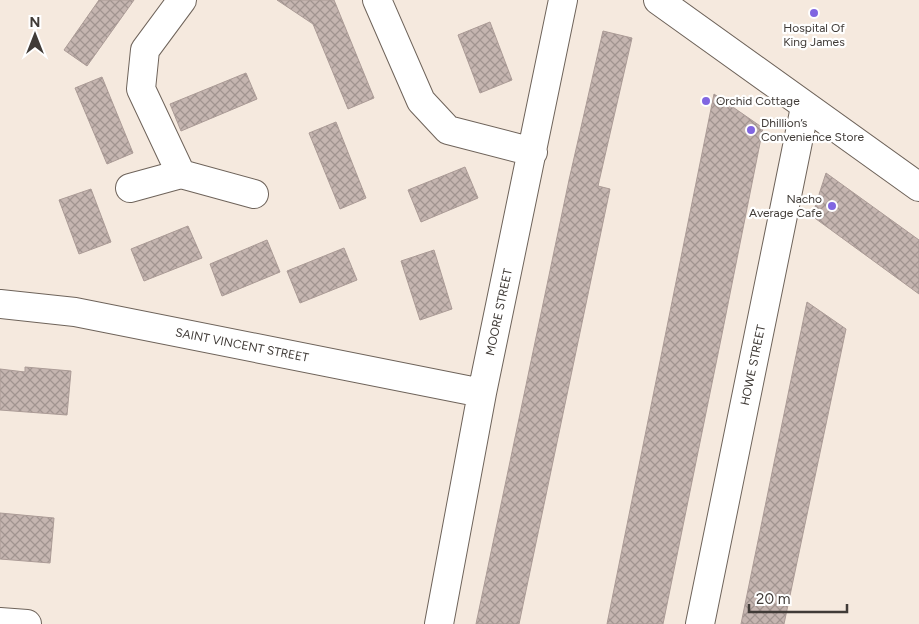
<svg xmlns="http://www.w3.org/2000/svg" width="919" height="624" font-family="Figtree,sans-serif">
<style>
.building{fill:url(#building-cross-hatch);stroke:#ab9b96}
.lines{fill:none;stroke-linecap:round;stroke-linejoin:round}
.minor-casing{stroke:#6e635a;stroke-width:30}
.secondary-casing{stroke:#6e635a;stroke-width:30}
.minor{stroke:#fff;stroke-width:28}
.secondary{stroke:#fff;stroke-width:28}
.poi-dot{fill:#8066e1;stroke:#fff;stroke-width:2}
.labels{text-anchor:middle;stroke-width:4.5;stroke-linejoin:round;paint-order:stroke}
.poi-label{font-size:12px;fill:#403b37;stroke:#fff;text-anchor:start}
.street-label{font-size:12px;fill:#403b37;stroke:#fff}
</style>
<defs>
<pattern id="building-cross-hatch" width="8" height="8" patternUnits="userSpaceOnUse" patternTransform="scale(1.25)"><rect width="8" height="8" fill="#c5b5b0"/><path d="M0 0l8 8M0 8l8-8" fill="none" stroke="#a19490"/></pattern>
</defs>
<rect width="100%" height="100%" fill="#f5e9de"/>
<!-- building -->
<path class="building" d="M 99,0 L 134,0 L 87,66 L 64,50 Z
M 277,0 L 334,0 L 374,98 L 348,109 L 313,24 Z
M 490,22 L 512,80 L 480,93 L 458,35 Z
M 603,31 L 632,38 L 598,186 L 610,189 L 519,624 L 476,624 L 569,180 Z
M 246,73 L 257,99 L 181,131 L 170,104 Z
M 102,77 L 133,153 L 107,164 L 75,88 Z
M 714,94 L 763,128 L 722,334 L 663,624 L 607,624 Z
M 336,122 L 366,198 L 340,209 L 309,133 Z
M 465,167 L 478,198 L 421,222 L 408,190 Z
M 826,173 L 919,240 L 919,294 L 812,216 Z
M 91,189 L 111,242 L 79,254 L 59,200 Z
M 188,226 L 202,258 L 144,281 L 131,249 Z
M 267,240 L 280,272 L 222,296 L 210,264 Z
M 344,248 L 357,280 L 300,303 L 287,271 Z
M 434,250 L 452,309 L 420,320 L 401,261 Z
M 807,302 L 846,329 L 784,624 L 741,624 Z
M 25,367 L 71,371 L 67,415 L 0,410 L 0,369 L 25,372 Z
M 0,513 L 54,518 L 50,563 L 0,559 Z"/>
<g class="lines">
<!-- minor casing -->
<g class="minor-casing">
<path id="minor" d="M 182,0 L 145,50 L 141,89 L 181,174 L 254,194
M 377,0 L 421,101 L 448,130 L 533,152
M 130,188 L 181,174
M 0,304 L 75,312 L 482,393
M 0,622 L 27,624
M 439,624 L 482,393 L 563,0
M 700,624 L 805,107"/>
</g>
<!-- secondary casing -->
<g class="secondary-casing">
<path id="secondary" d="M 658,0 L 919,187"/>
</g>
<!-- minor -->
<use href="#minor" class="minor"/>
<!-- secondary -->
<use href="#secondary" class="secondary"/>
</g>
<!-- markers -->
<g class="poi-dot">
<circle cx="814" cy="13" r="5"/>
<circle cx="706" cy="101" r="5"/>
<circle cx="751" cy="130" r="5"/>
<circle cx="832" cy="206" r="5"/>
</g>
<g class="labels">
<!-- poi labels -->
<g class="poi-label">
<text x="814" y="32" text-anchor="middle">Hospital Of<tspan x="814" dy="14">King James</tspan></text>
<text x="716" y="105">Orchid Cottage</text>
<text x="761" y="127">Dhillion’s<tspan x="761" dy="14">Convenience Store</tspan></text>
<text x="822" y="203" text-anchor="end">Nacho<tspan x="822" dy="14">Average Cafe</tspan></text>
</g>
<!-- street labels -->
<g class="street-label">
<text transform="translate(499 312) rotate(-78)" y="4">MOORE STREET</text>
<text transform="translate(242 345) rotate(11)" y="4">SAINT VINCENT STREET</text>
<text transform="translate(753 365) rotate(-78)" y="4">HOWE STREET</text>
</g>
</g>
<!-- north arrow -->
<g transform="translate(35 35)" stroke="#ffffff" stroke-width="4" paint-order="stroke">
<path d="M0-4L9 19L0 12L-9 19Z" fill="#403b37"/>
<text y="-8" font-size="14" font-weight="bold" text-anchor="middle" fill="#403b37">N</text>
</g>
<!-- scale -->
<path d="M749 604v8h98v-8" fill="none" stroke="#403b37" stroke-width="2.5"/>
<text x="756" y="604" font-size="15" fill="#403b37" stroke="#ffffff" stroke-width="4" paint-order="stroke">20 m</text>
</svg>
